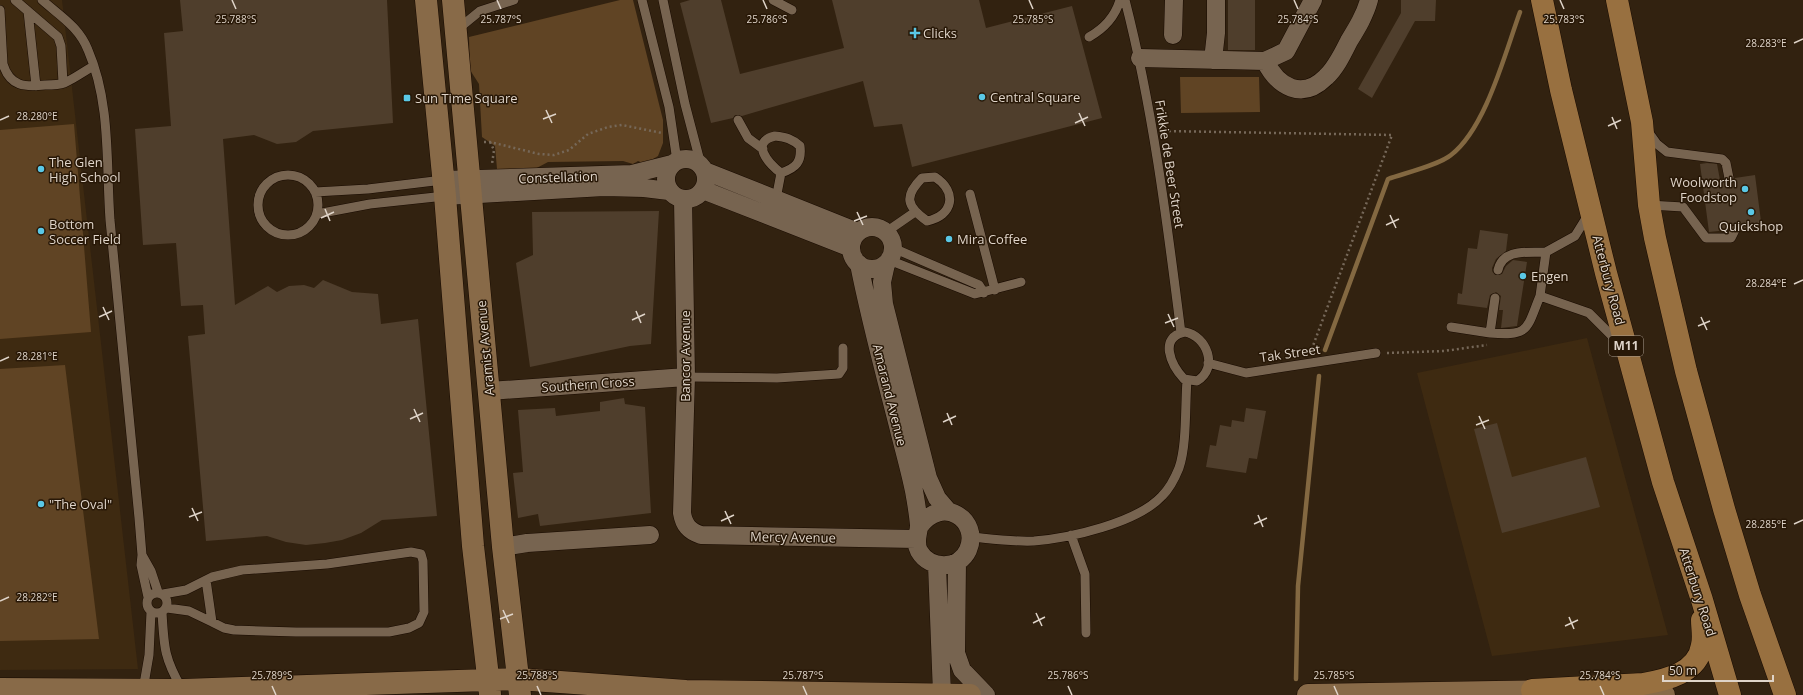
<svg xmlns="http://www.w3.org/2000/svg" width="1803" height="695" font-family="'Open Sans',sans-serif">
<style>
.built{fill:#3e2a11}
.green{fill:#604424}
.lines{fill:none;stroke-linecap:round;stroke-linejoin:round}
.stream{stroke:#836841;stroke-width:4.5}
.building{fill:#4f3e2c}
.lane-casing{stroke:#190b00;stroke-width:10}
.street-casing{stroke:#190b00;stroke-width:19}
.secondary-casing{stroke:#190b00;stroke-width:23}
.primary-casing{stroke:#190b00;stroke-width:23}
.path{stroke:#766859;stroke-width:2.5;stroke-dasharray:2 3;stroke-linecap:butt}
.lane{stroke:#776450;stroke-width:9}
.street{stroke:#776450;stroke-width:18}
.secondary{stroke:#886a48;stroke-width:22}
.primary{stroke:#987040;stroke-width:22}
.ticks{fill:none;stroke:#dfd4c9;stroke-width:1.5}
.poi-dot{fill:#5ac8e6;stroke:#281807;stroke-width:1.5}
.labels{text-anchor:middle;stroke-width:3;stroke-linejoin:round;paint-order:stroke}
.shield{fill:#281807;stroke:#a89c8f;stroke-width:1}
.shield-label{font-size:12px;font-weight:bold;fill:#dfd4c9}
.poi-label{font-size:13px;fill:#dfd4c9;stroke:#281807;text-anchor:start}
.street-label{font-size:13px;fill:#dfd4c9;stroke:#281807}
.ticks-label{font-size:10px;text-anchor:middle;fill:#dfd4c9;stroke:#281807;stroke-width:3;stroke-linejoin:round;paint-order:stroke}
</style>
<rect width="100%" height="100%" fill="#322210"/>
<!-- built -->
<path class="built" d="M 0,0 L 62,0 L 138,669 L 0,670 Z
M 1587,338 L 1668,635 L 1492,656 L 1417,373 Z"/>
<!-- green -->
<path class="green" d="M 620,0 L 633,0 L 663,120 L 663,143 L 658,156 L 645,164 L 638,161 L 633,164 L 623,161 L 548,162 L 533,170 L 497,169 L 495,146 L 482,137 L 479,84 L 470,70 L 469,37 Z
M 1180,77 L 1259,77 L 1260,112 L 1181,113 Z
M 74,124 L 91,332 L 0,339 L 0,130 Z
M 65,365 L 99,639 L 0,641 L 0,369 Z"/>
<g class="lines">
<!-- stream -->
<path class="stream" d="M 1325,350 L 1388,179 C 1405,173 1439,165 1451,155 C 1486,128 1505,53 1520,12
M 1296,679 L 1298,586 L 1319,376"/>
</g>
<!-- building -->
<path class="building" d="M 180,0 L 387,0 L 393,123 L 313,131 L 296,142 L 277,144 L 254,135 L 223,139 L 235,305 L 268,286 L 277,292 L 289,286 L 304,285 L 314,288 L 323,280 L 352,292 L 378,294 L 381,324 L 418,319 L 437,516 L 382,520 L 361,533 L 342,540 L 325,543 L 306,545 L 286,542 L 267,536 L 206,541 L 188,336 L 205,334 L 203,305 L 181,306 L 176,243 L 143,245 L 135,129 L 171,126 L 164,33 L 183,31 Z
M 690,0 L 721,0 L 740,74 L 844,48 L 832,0 L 979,0 L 986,28 L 1072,6 L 1102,118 L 912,167 L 902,124 L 874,127 L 863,81 L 752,113 L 742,116 L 735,115 L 733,118 L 711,123 L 680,3 Z
M 1228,0 L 1255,0 L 1255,50 L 1228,50 Z
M 1401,0 L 1436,0 L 1435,21 L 1415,21 L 1372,98 L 1358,89 L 1401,13 Z
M 1707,163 L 1717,164 L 1720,180 L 1723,179 L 1727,184 L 1733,183 L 1735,178 L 1755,175 L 1762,229 L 1743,232 L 1742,228 L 1735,224 L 1731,225 L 1728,230 L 1709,232 L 1700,164 Z
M 659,211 L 651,344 L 630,346 L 530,367 L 516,263 L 533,255 L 532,212 Z
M 1480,230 L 1508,234 L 1506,251 L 1496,259 L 1492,268 L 1492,271 L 1495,275 L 1502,274 L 1506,266 L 1513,260 L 1527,262 L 1517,326 L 1501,328 L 1503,310 L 1499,310 L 1501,296 L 1496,292 L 1490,295 L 1487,308 L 1457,304 L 1458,293 L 1462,294 L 1468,248 L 1477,249 Z
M 624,398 L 625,404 L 645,407 L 651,513 L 540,526 L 538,514 L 518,518 L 513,473 L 523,472 L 518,410 L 555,408 L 556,416 L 600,411 L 600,402 Z
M 1246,408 L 1266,411 L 1257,459 L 1249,458 L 1246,473 L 1206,467 L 1210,445 L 1216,446 L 1220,425 L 1231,427 L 1232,420 L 1244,422 Z
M 1497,423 L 1512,477 L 1586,457 L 1600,507 L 1502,533 L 1474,429 Z"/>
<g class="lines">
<!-- lane casing -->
<g class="lane-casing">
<path id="lane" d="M 15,0 L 58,37 L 61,46 L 63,83
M 42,0 C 60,16 79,27 88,50 C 111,103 106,164 110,220 C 119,320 130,419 139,518 L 142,555 L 141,565 L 148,597
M 642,0 L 669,107 L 677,161
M 663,0 L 685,104 L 701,165
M 773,0 L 792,10
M 1125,0 C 1153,109 1167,222 1181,333
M 0,10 L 3,64 C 10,87 25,87 45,85 C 51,85 59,85 64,83 C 74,79 84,71 94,66
M 28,11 L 36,86
M 458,29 L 480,11 L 514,0
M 1089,37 C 1105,28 1115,17 1120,0
M 738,120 L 748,138 L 763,149
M 1647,130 L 1657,144 L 1667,152 L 1722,159 L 1726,163 L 1729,178
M 775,136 C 786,137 792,139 800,146 C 802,162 796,168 781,173 C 769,164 749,142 775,136 Z
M258 205a30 30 0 1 1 60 0a30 30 0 1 1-60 0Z
M 935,177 C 958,192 953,216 927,221 C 906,206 904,196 922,178 Z
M 315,192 L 368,189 L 443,180
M 970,194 L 995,290
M 776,199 L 781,173
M 1649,205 L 1683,207 L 1706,238 L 1731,238 L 1735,230
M 317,214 L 370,204 L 445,196
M 1588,215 L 1575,236 L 1546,252 L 1540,296 L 1589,313 L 1620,344
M 886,232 L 915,212
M 893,248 L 979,285 L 984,293
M 889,260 L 975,294 L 1021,282
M 1498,270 C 1503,248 1528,253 1546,252
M 1451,327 L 1490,333 L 1495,298
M 1185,332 C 1207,336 1219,368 1197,381 L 1184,379 C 1171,365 1158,337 1185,332 Z
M 1490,333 C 1530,336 1526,330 1540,296
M 1208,363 L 1246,373 L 1376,353
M 686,377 L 777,378 L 839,374 L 843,368 L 843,348
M 1071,535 L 1085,574 L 1086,633
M 971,537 C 992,539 1013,542 1034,541 C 1070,538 1137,523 1162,496 C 1169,489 1175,478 1179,468 C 1187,445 1185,405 1187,380
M 142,555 L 151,571 L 158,592
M147 603a10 10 0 1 1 20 0a10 10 0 1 1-20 0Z
M 163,594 L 186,590 L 212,577 L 242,570 L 327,564 L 411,552 L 421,554 L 423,561 L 424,612 L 419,623 L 409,628 L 389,632 L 296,632 L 234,630 L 224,628 L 212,622 L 206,580
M 167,608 L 189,611 L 212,622
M 162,612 C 164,647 164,658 182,689
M 143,690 L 149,655 L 151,612"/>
</g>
<!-- street casing -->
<g class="street-casing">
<path id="street" d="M 1173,35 L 1174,0
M 1140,58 L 1265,61 L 1286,51 L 1313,0
M 1213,60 L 1216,33 L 1216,0
M 1265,61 C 1278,87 1302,101 1326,77 C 1336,68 1343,53 1349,41 C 1357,28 1365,15 1369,0
M666 179a20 20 0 1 1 40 0a20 20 0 1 1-40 0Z
M 705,171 L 858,232
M 444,180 L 632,174 L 672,164
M 703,190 L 851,248
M 445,196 L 604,187 L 644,188 L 669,191
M 683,199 L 686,377 L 682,513 C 684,525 689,531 701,535 L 916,539
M851 248a21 21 0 1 1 42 0a21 21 0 1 1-42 0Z
M 859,264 C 870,320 885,375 899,430 C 904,450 910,471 914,491 C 916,502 918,514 919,525 C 919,534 914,541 919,551 C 930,570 959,570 968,550 C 981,520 942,494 919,527
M 886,264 L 882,282 L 884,304 L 928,478 L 937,498 L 949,512
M 489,391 L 686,377
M 503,547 L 527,543 L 650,535
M 957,562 L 956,653 L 962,670 L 986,695
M 937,565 L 942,694"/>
</g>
<!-- secondary casing -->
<g class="secondary-casing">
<path id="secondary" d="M 426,0 L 445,196 L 473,546 L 490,694
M 453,0 L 503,547 L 520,695
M 0,689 L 183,690 L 518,679 L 686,691 L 970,695
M 1617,693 L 1664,695
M 1308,695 L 1551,691"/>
</g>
<!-- primary casing -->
<g class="primary-casing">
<path id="primary" d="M 1542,0 L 1561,90 L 1606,273 L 1663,482 L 1702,600 L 1730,695
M 1617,0 L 1642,122 L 1649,205 L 1655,238 L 1686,371 L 1724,509 L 1750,595 L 1785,695
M 1532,690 L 1643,684 C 1666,680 1698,673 1702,645 C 1704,637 1702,628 1702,620"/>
</g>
<!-- path -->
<path class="path" d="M 1164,131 L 1392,135 L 1311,351
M 484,142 L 490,142 L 539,154 L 554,155 L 569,150 L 588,134 L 608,127 L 622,125 L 662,133
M 490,142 L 494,150 L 492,164
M 1387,353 L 1444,351 L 1487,345"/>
<!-- lane -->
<use href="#lane" class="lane"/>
<!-- street -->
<use href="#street" class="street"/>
<!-- secondary -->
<use href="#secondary" class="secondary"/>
<!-- primary -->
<use href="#primary" class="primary"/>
</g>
<!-- ticks -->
<path class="ticks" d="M 232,0 L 236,9M 497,0 L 501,9M 763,0 L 767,9M 1029,0 L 1033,9M 1294,0 L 1298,9M 1560,0 L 1564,9M 1794,43 L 1803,39M 546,110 L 552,123M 1079,113 L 1085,126M 1612,117 L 1617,129M 543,119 L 556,114M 0,120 L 9,116M 1075,123 L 1088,117M 1608,126 L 1621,120M 325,209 L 330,221M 857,212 L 863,225M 1390,215 L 1396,228M 321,218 L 334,212M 854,221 L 867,216M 1386,225 L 1399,219M 1794,284 L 1803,280M 103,307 L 109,320M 636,311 L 641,323M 1168,314 L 1174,327M 99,317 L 112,311M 1701,317 L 1707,330M 632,320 L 645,314M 1165,323 L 1178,318M 1698,326 L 1710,321M 0,361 L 9,357M 414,409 L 420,422M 947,413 L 952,425M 1479,416 L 1485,429M 410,419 L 423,413M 943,422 L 956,416M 1476,425 L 1489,420M 192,508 L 198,521M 725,511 L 731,524M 1258,515 L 1263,527M 189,517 L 202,512M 721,521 L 734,515M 1254,524 L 1267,518M 1794,524 L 1803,520M 0,601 L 9,597M 503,610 L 509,623M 1036,613 L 1042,626M 1569,617 L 1574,629M 500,619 L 513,614M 1033,623 L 1045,617M 1565,626 L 1578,620M 272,686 L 276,695M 537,686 L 541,695M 803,686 L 807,695M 1068,686 L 1072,695M 1334,686 L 1338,695M 1600,686 L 1604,695"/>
<!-- markers -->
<g class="poi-dot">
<path d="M913 27h4v4h4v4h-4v4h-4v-4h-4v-4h4z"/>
<circle cx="982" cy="97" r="4"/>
<rect x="403" y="94" width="8" height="8" rx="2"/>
<circle cx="41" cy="169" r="4"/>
<circle cx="1745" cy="189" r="4"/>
<circle cx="1751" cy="212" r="4"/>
<circle cx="41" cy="231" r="4"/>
<circle cx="949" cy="239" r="4"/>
<circle cx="1523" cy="276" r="4"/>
<circle cx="41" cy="504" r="4"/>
</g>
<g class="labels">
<!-- shield labels -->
<rect class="shield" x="1609" y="336" width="34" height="20" rx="3"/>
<g class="shield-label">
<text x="1626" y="350">M11</text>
</g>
<!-- poi labels -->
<g class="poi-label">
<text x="923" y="38">Clicks</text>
<text x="990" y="102">Central Square</text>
<text x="415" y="103">Sun Time Square</text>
<text x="49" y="167">The Glen<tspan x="49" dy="15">High School</tspan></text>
<text x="1737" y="187" text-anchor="end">Woolworth<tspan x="1737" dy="15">Foodstop</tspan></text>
<text x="49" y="229">Bottom<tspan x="49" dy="15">Soccer Field</tspan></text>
<text x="1751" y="231" text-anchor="middle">Quickshop</text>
<text x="957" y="244">Mira Coffee</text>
<text x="1531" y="281">Engen</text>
<text x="49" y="509">"The Oval"</text>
</g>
<!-- street labels -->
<g class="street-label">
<text transform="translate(1170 164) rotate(81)" y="5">Frikkie de Beer Street</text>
<text transform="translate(558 177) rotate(-2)" y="5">Constellation</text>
<text transform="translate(1609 280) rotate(75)" y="5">Atterbury Road</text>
<text transform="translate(485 348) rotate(-95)" y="5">Aramist Avenue</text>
<text transform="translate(1290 353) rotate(-8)" y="5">Tak Street</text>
<text transform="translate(685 356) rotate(-90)" y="5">Bancor Avenue</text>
<text transform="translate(588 384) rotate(-4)" y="5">Southern Cross</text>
<text transform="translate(890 395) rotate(76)" y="5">Amarand Avenue</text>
<text transform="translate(793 537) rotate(1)" y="5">Mercy Avenue</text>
<text transform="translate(1698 592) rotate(72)" y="5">Atterbury Road</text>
</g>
</g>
<g class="ticks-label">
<text x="501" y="23">25.787°S</text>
<text x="767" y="23">25.786°S</text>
<text x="1033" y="23">25.785°S</text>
<text x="1564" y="23">25.783°S</text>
<text x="236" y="23">25.788°S</text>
<text x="1298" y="23">25.784°S</text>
<text x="1766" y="47">28.283°E</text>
<text x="37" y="120">28.280°E</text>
<text x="1766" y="287">28.284°E</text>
<text x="37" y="360">28.281°E</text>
<text x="1766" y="528">28.285°E</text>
<text x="37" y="601">28.282°E</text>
<text x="272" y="679">25.789°S</text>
<text x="537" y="679">25.788°S</text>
<text x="803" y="679">25.787°S</text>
<text x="1068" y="679">25.786°S</text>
<text x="1334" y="679">25.785°S</text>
<text x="1600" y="679">25.784°S</text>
</g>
<!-- scale -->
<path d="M1663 675v6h110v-6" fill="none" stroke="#dfd4c9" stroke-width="2"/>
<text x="1669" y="675" font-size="12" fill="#dfd4c9" stroke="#281807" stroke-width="3" paint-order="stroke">50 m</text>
</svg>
